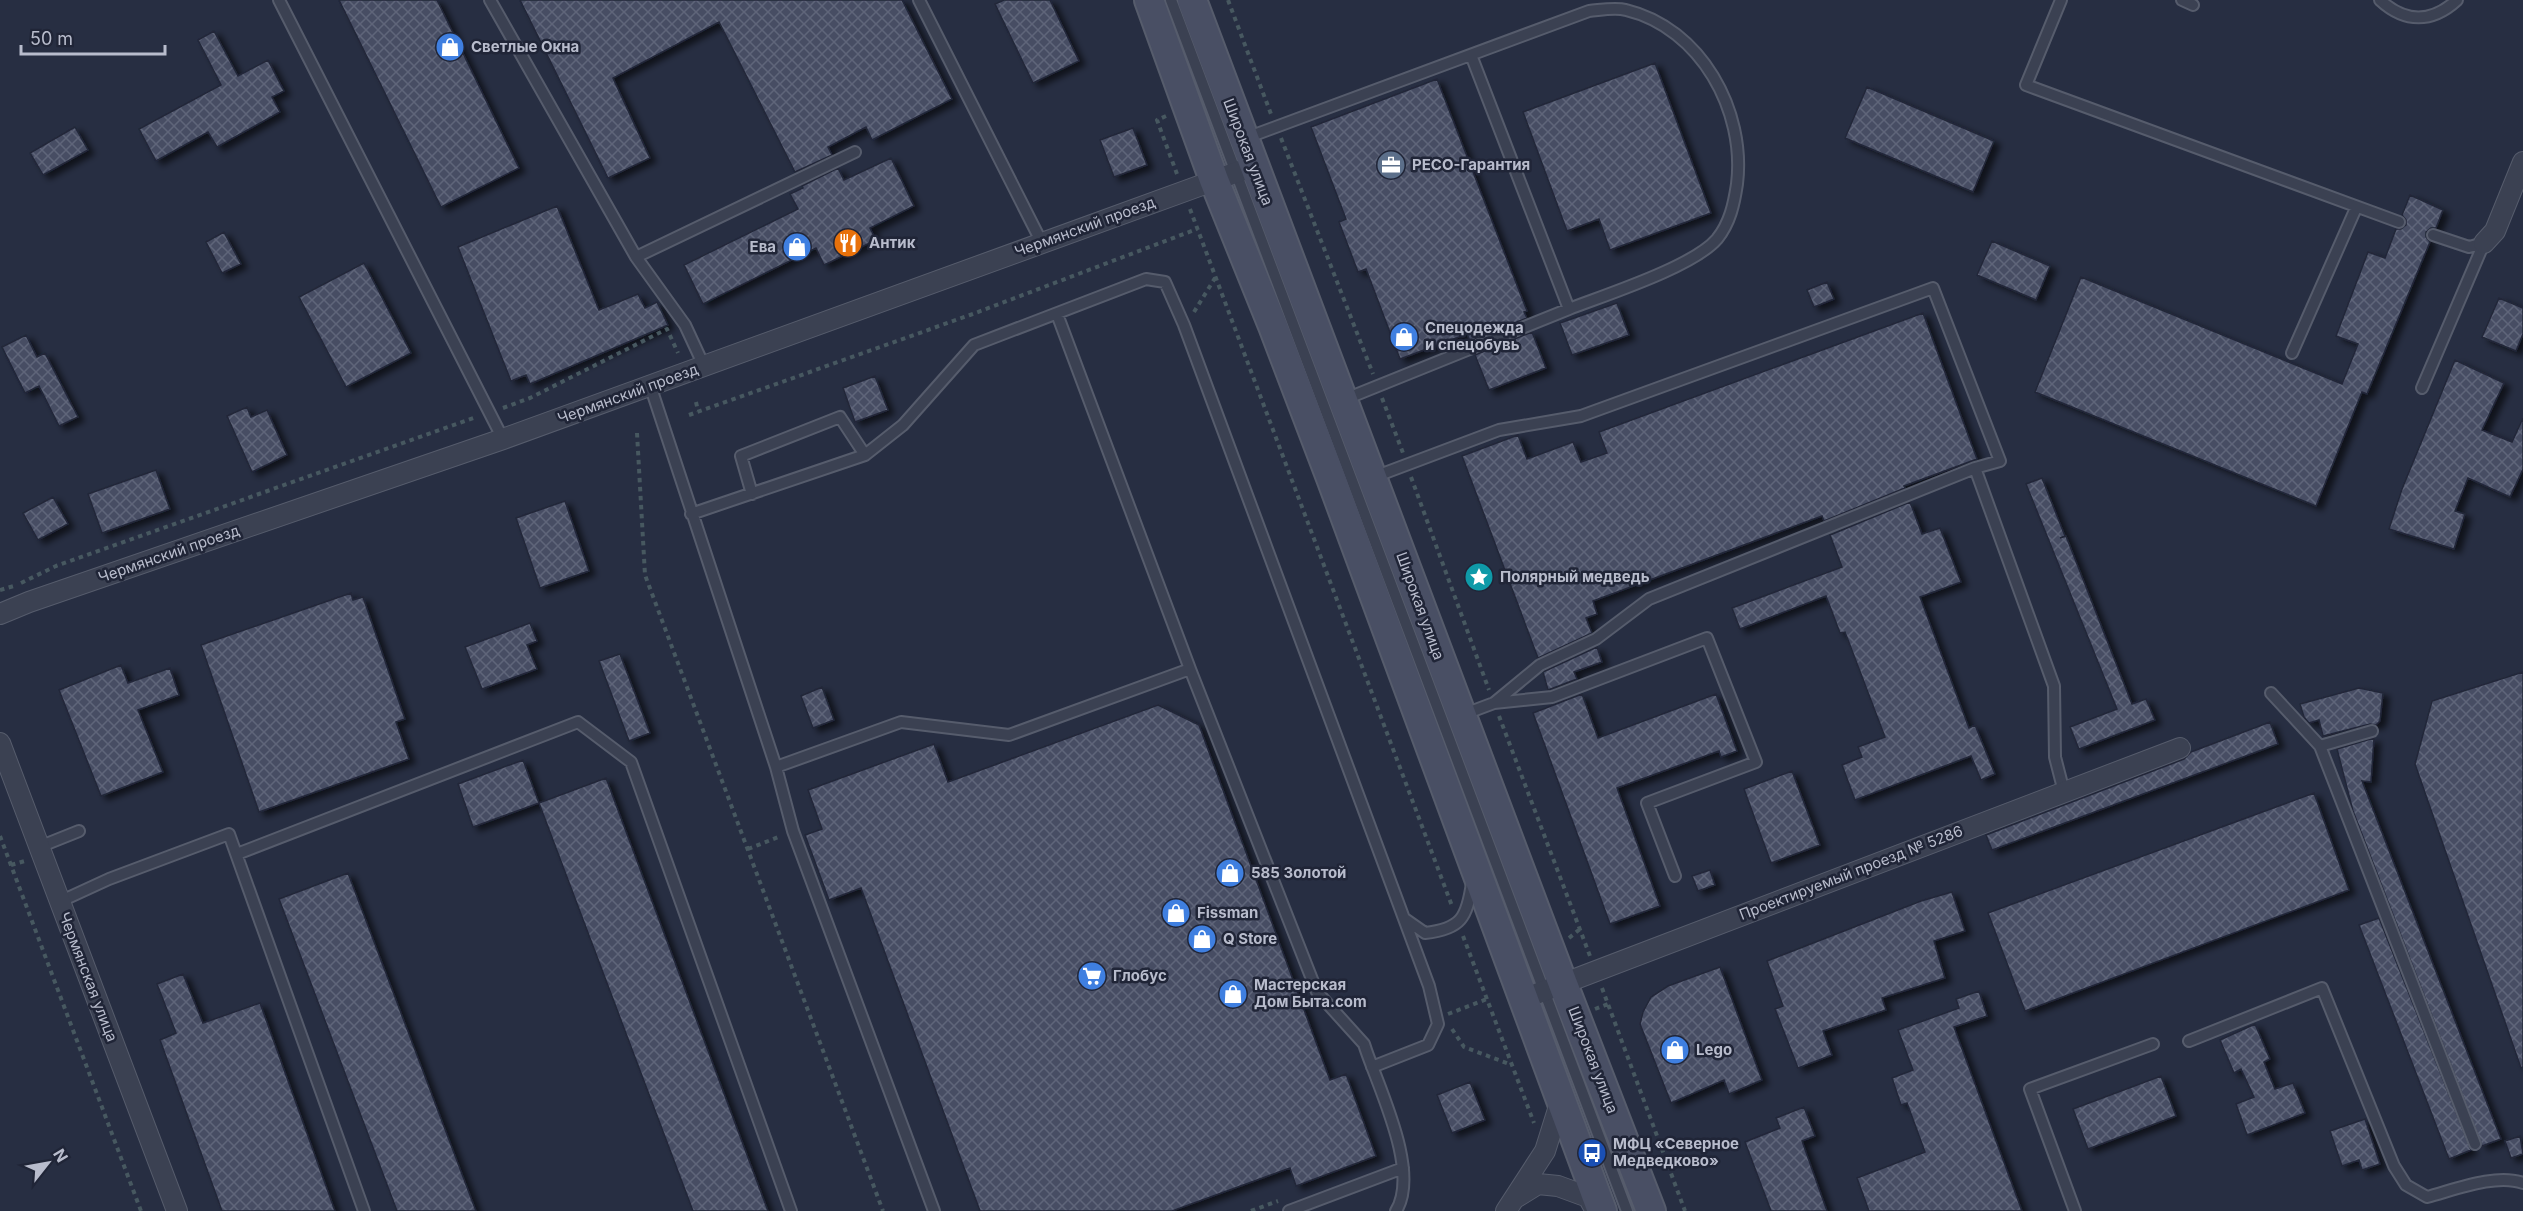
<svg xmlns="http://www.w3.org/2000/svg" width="2523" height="1211" font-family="Inter,sans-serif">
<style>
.building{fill:url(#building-cross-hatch);stroke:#222739;stroke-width:1.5;filter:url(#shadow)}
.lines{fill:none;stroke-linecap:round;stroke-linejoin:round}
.service-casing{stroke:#565c6c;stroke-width:14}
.minor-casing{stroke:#565c6c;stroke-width:22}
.secondary-casing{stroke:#565c6c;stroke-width:32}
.path{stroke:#475860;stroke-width:4;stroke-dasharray:4.5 4.5;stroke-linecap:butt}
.service{stroke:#3b4152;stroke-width:10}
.minor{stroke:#3b4152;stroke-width:20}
.secondary{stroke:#494f64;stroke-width:28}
.labels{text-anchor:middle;stroke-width:5;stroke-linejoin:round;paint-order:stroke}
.poi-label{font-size:15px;font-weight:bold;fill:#b8bccc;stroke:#202537;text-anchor:start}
.street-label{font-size:15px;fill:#b8bccc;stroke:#202537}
</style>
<defs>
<pattern id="building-cross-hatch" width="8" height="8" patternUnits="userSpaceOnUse" patternTransform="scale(1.5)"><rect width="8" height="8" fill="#464d64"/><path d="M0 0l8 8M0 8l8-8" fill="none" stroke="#5f6579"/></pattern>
<filter id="shadow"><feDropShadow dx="6" dy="4" stdDeviation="3" flood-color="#0009"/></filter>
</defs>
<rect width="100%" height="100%" fill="#272e42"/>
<!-- building -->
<path class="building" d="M 339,0 L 437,0 L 519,168 L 441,207 Z
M 520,0 L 902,0 L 952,99 L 872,140 L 866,127 L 828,147 L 832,155 L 795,172 L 719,22 L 613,78 L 650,158 L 608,178 Z
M 1004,0 L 1050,0 L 1079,61 L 1033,83 L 995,4 Z
M 214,31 L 238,76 L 268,60 L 284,91 L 272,97 L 280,112 L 217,147 L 208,132 L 156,161 L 139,129 L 221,85 L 198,40 Z
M 1655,63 L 1711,213 L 1610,250 L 1599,219 L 1567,231 L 1523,112 Z
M 1437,79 L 1527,311 L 1524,312 L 1527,318 L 1470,341 L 1467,334 L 1400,359 L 1366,269 L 1358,272 L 1339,222 L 1346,219 L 1311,127 Z
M 1867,87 L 1994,141 L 1973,192 L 1845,138 Z
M 75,127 L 88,150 L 43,175 L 30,153 Z
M 1133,128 L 1147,165 L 1114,177 L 1100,140 Z
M 891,158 L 914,206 L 870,228 L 876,240 L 824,265 L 816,248 L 703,304 L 684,265 L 798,209 L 790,194 L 803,188 L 802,186 L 838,168 L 844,180 Z
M 2410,195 L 2443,210 L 2436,228 L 2431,228 L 2426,232 L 2426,237 L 2430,242 L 2367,394 L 2362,392 L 2316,506 L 2035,392 L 2081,277 L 2342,384 L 2358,344 L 2336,336 L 2368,252 L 2385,258 L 2396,229 L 2401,229 L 2406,225 L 2406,220 L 2402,215 Z
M 557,206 L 599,310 L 638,294 L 645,308 L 657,302 L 668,325 L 530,384 L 526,375 L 511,381 L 458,247 Z
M 224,232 L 241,264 L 222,273 L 206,242 Z
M 1992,241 L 2050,266 L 2036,300 L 1977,275 Z
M 364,263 L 411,353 L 346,387 L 299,297 Z
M 1827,282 L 1834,299 L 1814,307 L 1807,290 Z
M 2499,298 L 2523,308 L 2523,334 L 2516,351 L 2482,337 Z
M 1617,303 L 1629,335 L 1572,355 L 1560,323 Z
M 1923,313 L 1977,459 L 1904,486 L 1905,488 L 1824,521 L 1822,516 L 1593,601 L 1597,614 L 1586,618 L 1592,633 L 1538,658 L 1462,456 L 1518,435 L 1527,459 L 1573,442 L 1581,462 L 1607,453 L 1599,432 Z
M 1532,332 L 1546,368 L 1489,390 L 1475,355 Z
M 26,335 L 37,357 L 45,353 L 78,417 L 59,426 L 39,386 L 25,393 L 2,347 Z
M 2455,360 L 2504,383 L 2482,430 L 2512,442 L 2523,418 L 2523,469 L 2510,497 L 2468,478 L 2455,511 L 2465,514 L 2454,549 L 2389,529 L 2402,489 Z
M 875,376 L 888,410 L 855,422 L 843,388 Z
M 247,407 L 251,417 L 267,410 L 287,455 L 252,472 L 227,416 Z
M 156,470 L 170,509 L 102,533 L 88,494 Z
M 2042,478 L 2065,536 L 2060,538 L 2066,536 L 2132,704 L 2146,699 L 2155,720 L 2079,749 L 2070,727 L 2117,709 L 2026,484 Z
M 53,497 L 68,524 L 38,540 L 23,513 Z
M 565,501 L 589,571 L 540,588 L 516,518 Z
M 1910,502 L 1922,534 L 1940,528 L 1961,582 L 1920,597 L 1969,728 L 1975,725 L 1995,774 L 1981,780 L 1971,756 L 1855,800 L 1842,765 L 1862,757 L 1858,747 L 1885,737 L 1845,632 L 1840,633 L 1826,596 L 1740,629 L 1732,608 L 1842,567 L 1830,535 Z
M 351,593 L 353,600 L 363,597 L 405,719 L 396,722 L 409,759 L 259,812 L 201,645 Z
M 530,623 L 537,641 L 527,645 L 537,669 L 482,689 L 465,647 Z
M 1597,647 L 1602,662 L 1574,672 L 1577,679 L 1548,690 L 1543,672 Z
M 620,654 L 650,733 L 629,741 L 599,661 Z
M 121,665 L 128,683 L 170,668 L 179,695 L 138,710 L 163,772 L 101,796 L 59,690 Z
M 2523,672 L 2523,1067 L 2521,1068 L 2415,764 L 2432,701 Z
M 822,687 L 834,720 L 813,728 L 801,696 Z
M 2359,688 L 2383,693 L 2380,721 L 2376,725 L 2370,724 L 2323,736 L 2319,720 L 2309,723 L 2304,717 L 2300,704 Z
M 1582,694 L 1598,738 L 1716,694 L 1737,751 L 1721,757 L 1719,751 L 1617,788 L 1660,906 L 1610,924 L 1533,713 Z
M 1158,705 L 1199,725 L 1330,1080 L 1346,1074 L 1376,1156 L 1296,1186 L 1290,1168 L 1172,1211 L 980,1211 L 861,888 L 829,900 L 805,835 L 822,829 L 808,790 L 934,744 L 948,782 Z
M 2270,722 L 2278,744 L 1992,850 L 1986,835 L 2184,759 L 2191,752 Z
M 2374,738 L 2371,782 L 2362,781 L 2501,1139 L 2482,1146 L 2353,811 L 2337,749 Z
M 523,760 L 539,803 L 473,827 L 458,784 Z
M 1792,771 L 1820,845 L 1771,863 L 1744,789 Z
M 606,778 L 768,1211 L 693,1211 L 539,803 Z
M 2314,793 L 2349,890 L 2025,1011 L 1988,913 Z
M 1710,870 L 1715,885 L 1698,891 L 1692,876 Z
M 348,873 L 476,1211 L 397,1211 L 279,899 Z
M 1952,892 L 1965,931 L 1934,941 L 1945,978 L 1882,998 L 1886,1010 L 1823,1031 L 1832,1055 L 1798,1068 L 1775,1009 L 1783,1006 L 1767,961 L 1921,901 Z
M 2379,918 L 2471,1150 L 2449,1159 L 2359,925 Z
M 1720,967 L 1762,1080 L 1729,1094 L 1724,1080 L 1671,1103 L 1640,1024 L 1643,1012 L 1651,997 L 1668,986 Z
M 183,974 L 203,1023 L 260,1003 L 335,1211 L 222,1211 L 160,1040 L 176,1033 L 157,984 Z
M 1979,991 L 1987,1016 L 1954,1027 L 2022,1211 L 1869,1211 L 1857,1178 L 1925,1152 L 1907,1103 L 1901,1105 L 1892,1078 L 1913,1070 L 1898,1030 L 1959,1008 L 1956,999 Z
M 2255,1024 L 2270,1059 L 2264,1062 L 2275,1089 L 2293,1083 L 2305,1113 L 2247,1135 L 2236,1104 L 2254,1097 L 2241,1069 L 2234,1073 L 2220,1040 Z
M 2161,1076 L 2176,1116 L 2088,1149 L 2073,1109 Z
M 1470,1082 L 1485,1120 L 1452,1133 L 1437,1095 Z
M 1804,1107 L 1815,1136 L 1802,1141 L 1827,1211 L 1771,1211 L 1745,1142 L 1780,1128 L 1776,1118 Z
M 2365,1119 L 2380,1164 L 2362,1170 L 2359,1160 L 2342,1166 L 2330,1131 Z
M 2520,1136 L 2523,1154 L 2511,1158 L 2505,1141 Z"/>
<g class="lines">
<!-- service casing -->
<g class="service-casing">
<path id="service" d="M 279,0 L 503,439
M 490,0 L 636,257 L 685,325 L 704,366
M 919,0 L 1042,243
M 1171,0 L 1627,1211
M 2061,0 L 2026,85 L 2399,222
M 2182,0 L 2193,5
M 2380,0 C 2405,23 2432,23 2457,0
M 1246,138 L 1589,11 C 1601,10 1615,7 1626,10 C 1701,28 1746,111 1737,184 C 1734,204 1730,223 1717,239 C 1693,267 1605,295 1569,309
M 2433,235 L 2469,247 L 2484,243
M 636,257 L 855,152
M 1057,314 L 1190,669
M 2292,353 L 2356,208
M 650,385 L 776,767 L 901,722 L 1009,735 L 1190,669 L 1317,992 L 1364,1044 L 1366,1050 C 1380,1091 1420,1172 1396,1211
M 2422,388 L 2484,243
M 1343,400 L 1569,309 L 1471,55
M 1374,477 L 1499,430 L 1581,416 L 1933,288 L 2000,461 L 1975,468 L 2054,686 L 2055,757 L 2064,792
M 752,494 L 741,456 L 840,417 L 865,455
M 691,514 L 865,455 L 903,425 L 974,345 L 1146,279 L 1165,282 L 1184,325 L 1429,986 L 1438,1024 L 1428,1045 L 1372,1067
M 2271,693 L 2320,746 L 2475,1144
M 1494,703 L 1552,697 L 1707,638 L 1756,762 L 1647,803 L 1675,876
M 1462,715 L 1494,703 L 1540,665 L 1596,639 L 1649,599 L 1975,468
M 2320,746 L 2372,731
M 776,767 L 793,831 L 934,1211
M 39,847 L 79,831
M 237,854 L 578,722 L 631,762 L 791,1211
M 59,902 L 109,879 L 229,834 L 364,1211
M 1405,919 L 1425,933 C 1461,929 1467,918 1472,883
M 2189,1041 L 2322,988 L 2394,1166 L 2406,1185 L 2427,1197 C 2454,1190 2496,1173 2523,1183
M 1289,1211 L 1403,1168
M 2075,1211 L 2030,1089 L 2153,1044"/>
</g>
<!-- minor casing -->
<g class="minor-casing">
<path id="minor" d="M 2484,243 L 2495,231 L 2523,162
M 0,614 L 29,602 L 503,439 L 1254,166
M 0,743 L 177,1211
M 1523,999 L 2180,748
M 1517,1197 L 1538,1184 L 1558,1186 L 1588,1197 L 1596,1211
M 1506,1211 L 1545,1151 L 1561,1100"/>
</g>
<!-- secondary casing -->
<g class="secondary-casing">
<path id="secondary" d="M 1149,0 L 1214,180 L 1273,326 L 1331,478 L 1602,1211
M 1192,0 L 1563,984 L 1651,1211"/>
</g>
<!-- path -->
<path class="path" d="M 1228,0 L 1271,114
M 1166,116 L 1157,120 L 1177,174
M 1281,138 L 1373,374
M 1190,209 L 1452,906
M 1194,312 L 1215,278
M 1382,398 L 1403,453
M 696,402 L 698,411
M 503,408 L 530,398 L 667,329 L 678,353
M 689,415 L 970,315 L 1197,229
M 637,433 L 645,575 L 883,1211
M 1411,477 L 1489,690
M 21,583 L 56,566 L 476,417
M 0,590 L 14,586
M 1499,716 L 1590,956
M 0,836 L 141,1211
M 748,849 L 781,836
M 11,865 L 25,861
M 1463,936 L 1534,1123
M 1569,938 L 1580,929
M 1602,988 L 1685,1211
M 1595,1009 L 1608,1004
M 1448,1014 L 1487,999
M 1452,1029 L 1464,1047 L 1512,1065
M 1251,1211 L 1278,1201"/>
<!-- service -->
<use href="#service" class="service"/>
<!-- minor -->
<use href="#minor" class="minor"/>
<!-- secondary -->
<use href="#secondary" class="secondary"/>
</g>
<!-- icons -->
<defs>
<g id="shop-disc" transform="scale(1.5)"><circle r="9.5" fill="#3f7fe0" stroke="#202537"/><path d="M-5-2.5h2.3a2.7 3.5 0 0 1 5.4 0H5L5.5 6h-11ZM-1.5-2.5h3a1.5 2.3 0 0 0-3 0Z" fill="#fff"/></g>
<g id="office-disc" transform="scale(1.5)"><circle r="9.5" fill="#5c6f8a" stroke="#202537"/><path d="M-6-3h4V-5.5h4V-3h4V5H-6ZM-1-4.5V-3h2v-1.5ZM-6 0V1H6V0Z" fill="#fff"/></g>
<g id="restaurant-disc" transform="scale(1.5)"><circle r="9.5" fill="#e8710a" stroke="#202537"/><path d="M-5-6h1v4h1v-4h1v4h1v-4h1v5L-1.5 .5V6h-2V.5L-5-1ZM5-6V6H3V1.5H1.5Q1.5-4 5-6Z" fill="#fff"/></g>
<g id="sight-disc" transform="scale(1.5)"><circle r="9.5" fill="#0f9aa8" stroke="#202537"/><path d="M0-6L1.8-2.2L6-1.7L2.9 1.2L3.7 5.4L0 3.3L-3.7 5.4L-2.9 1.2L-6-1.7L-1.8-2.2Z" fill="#fff"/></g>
<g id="supermarket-disc" transform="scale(1.5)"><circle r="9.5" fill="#3f7fe0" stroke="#202537"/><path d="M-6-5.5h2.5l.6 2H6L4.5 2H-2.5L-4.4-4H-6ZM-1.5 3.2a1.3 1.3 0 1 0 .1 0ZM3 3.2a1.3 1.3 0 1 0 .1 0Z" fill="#fff"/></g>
<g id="bus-disc" transform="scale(1.5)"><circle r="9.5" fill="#1a4fb4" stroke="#202537"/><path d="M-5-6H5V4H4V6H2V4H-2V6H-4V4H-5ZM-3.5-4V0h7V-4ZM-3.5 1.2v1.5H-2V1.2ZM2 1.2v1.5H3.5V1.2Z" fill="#fff"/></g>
</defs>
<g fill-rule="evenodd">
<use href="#shop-disc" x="450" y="47"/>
<use href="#office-disc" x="1391" y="165"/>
<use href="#restaurant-disc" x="848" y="243"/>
<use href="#shop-disc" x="797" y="247"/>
<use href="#shop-disc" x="1404" y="337"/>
<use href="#sight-disc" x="1479" y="577"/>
<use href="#shop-disc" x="1230" y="873"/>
<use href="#shop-disc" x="1176" y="913"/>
<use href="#shop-disc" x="1202" y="939"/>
<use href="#supermarket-disc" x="1092" y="976"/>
<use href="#shop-disc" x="1233" y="994"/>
<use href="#shop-disc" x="1675" y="1050"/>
<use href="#bus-disc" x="1592" y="1153"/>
</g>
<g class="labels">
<!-- poi labels -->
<g class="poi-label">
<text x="471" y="52">Светлые Окна</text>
<text x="1412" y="170">РЕСО-Гарантия</text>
<text x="869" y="248">Антик</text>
<text x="776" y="252" text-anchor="end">Ева</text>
<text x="1425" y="333">Спецодежда<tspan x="1425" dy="17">и спецобувь</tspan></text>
<text x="1500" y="582">Полярный медведь</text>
<text x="1251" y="878">585 Золотой</text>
<text x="1197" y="918">Fissman</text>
<text x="1223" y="944">Q Store</text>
<text x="1113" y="981">Глобус</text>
<text x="1254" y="990">Мастерская<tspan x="1254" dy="17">Дом Быта.com</tspan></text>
<text x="1696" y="1055">Lego</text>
<text x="1613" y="1149">МФЦ «Северное<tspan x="1613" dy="17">Медведково»</tspan></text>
</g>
<!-- street labels -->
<g class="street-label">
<text transform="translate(1248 152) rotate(69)" y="5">Широкая улица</text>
<text transform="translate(1085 227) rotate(-20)" y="5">Чермянский проезд</text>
<text transform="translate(628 394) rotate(-20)" y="5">Чермянский проезд</text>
<text transform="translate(169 554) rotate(-19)" y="5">Чермянский проезд</text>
<text transform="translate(1420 606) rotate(70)" y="5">Широкая улица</text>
<text transform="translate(1851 873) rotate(-21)" y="5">Проектируемый проезд № 5286</text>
<text transform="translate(88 977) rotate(69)" y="5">Чермянская улица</text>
<text transform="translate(1593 1060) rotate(69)" y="5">Широкая улица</text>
</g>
</g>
<!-- north arrow -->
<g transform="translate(48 1163) rotate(59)" stroke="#202537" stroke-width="4.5" paint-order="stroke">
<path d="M0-4.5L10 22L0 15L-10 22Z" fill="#b8bccc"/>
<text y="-9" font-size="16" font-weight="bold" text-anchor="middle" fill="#b8bccc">N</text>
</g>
<!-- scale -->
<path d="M21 45v9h144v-9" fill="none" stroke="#b8bccc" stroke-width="3"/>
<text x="30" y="45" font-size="18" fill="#b8bccc" stroke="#202537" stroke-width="4.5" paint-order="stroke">50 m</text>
</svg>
